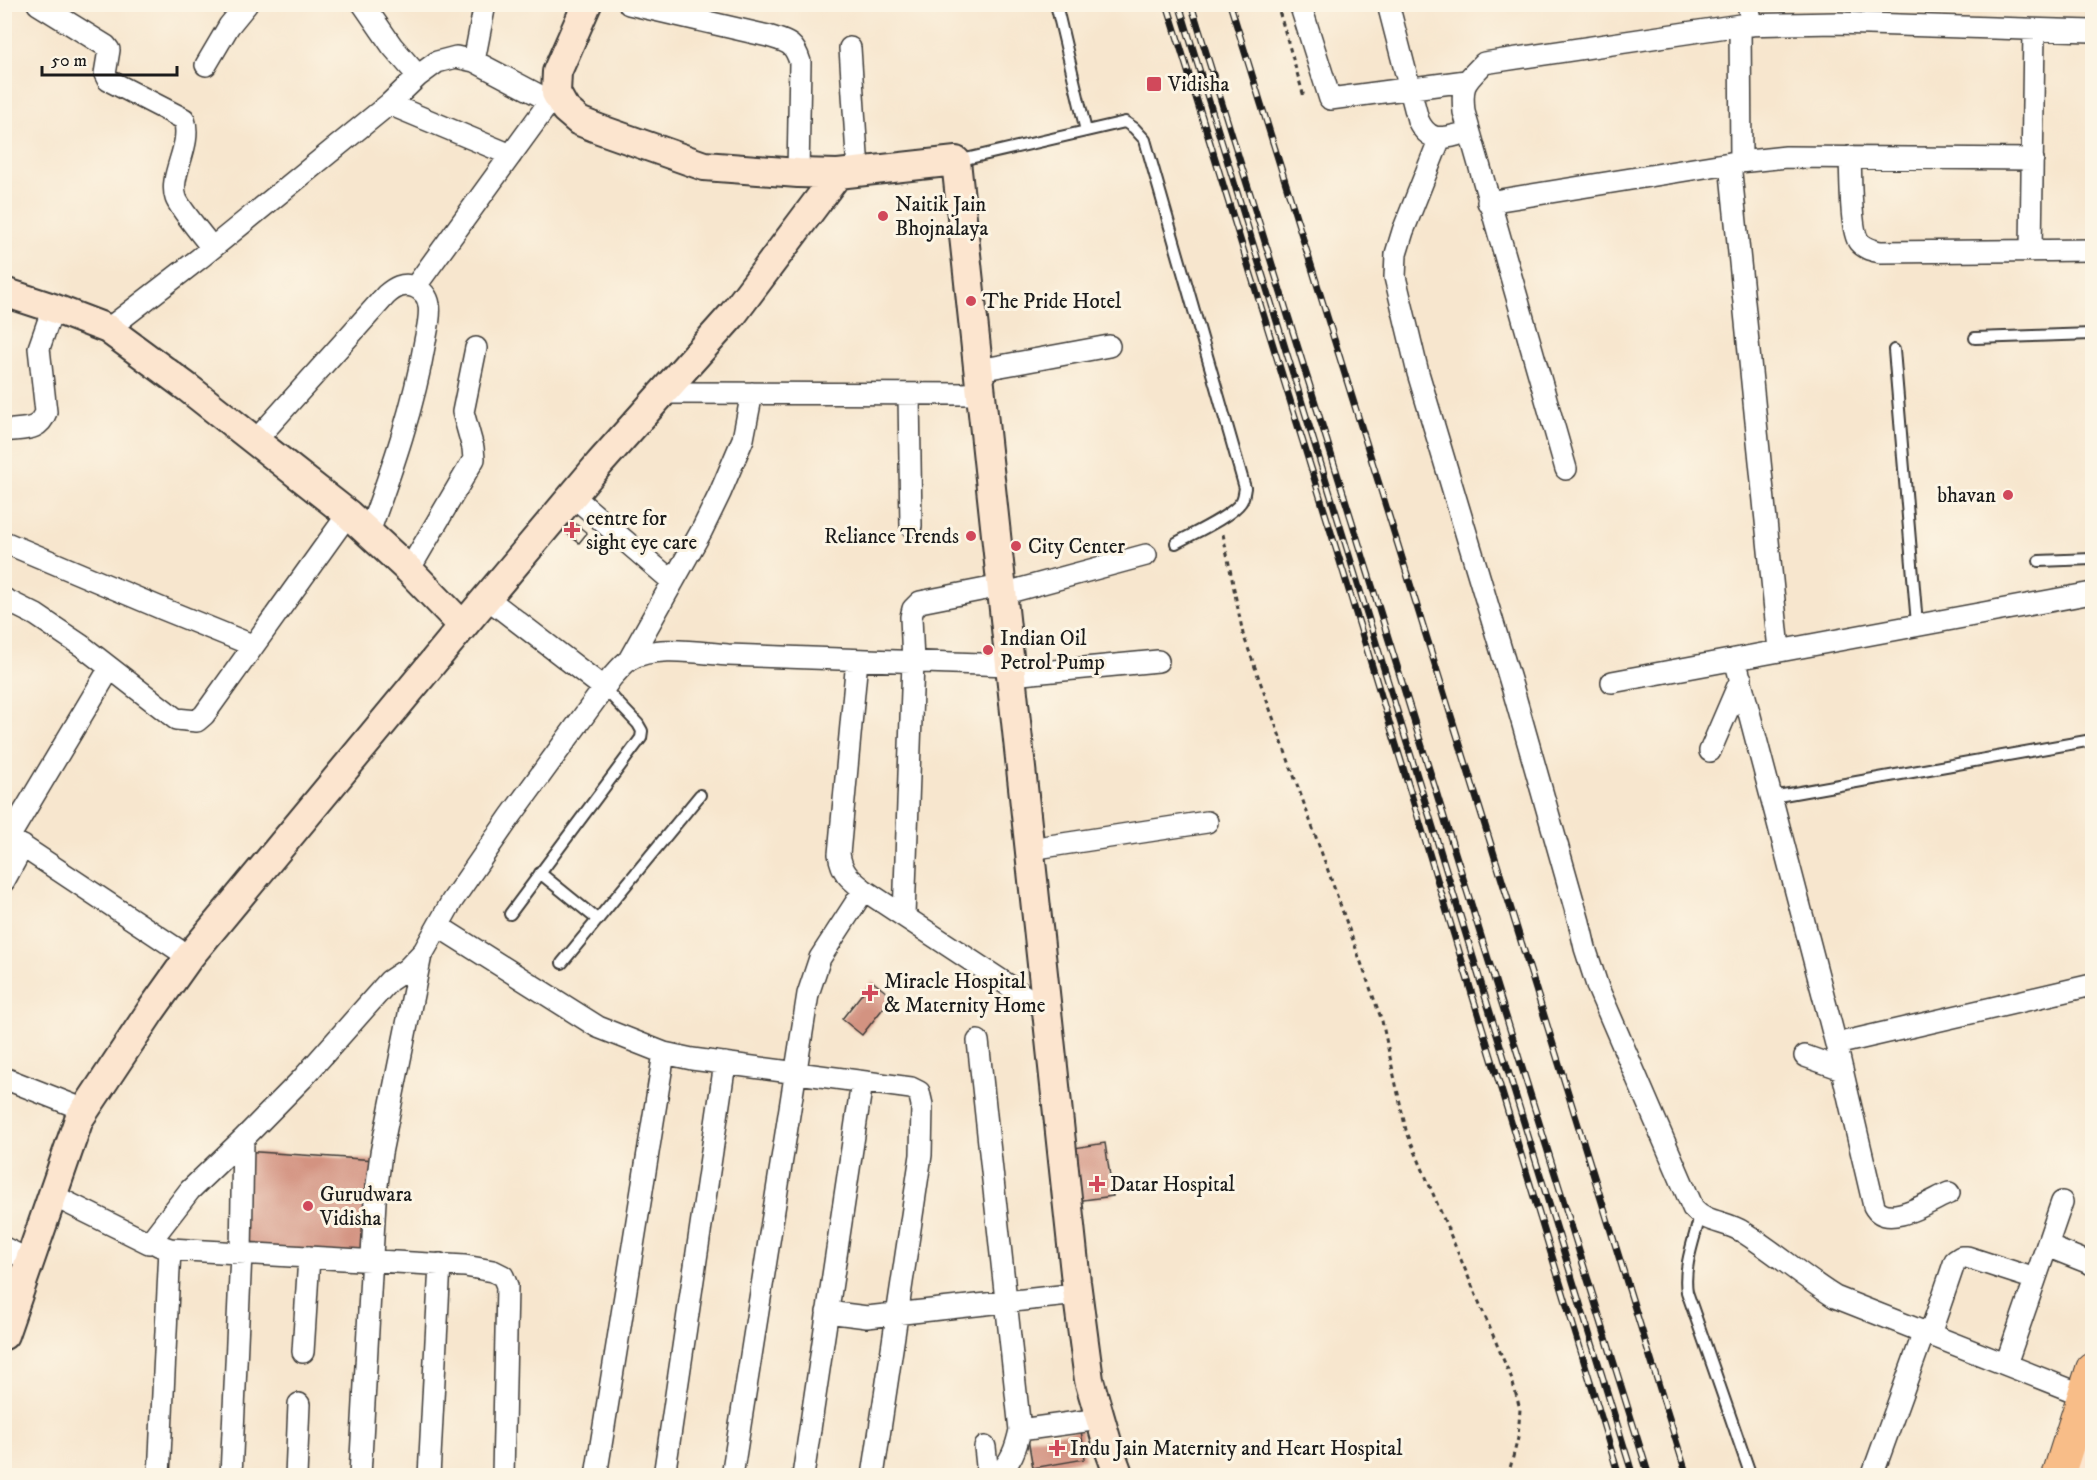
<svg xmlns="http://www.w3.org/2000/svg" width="2097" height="1480" font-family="'IM FELL DW Pica',serif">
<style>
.building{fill:#d39381}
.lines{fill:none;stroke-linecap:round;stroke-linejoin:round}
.lane-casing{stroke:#3d3a37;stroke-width:14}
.street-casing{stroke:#3d3a37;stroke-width:24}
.secondary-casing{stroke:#3d3a37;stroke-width:32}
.primary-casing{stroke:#3d3a37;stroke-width:34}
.path{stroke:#3d3a37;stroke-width:3;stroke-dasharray:4.5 4.5;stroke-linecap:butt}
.lane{stroke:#fff;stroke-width:10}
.street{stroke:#fff;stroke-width:21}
.secondary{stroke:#fce5cf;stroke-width:28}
.primary{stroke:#f8bd88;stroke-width:32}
.rail-casing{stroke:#1c1c1c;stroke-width:7}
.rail{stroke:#fcf5e5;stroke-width:4.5;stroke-dasharray:14;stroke-linecap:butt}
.poi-dot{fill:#d1495b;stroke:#fcf5e5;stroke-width:2}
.labels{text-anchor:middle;stroke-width:6;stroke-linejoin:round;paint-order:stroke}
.poi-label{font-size:21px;fill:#1c1c1c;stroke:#fcf5e5;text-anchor:start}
</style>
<rect width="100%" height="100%" fill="#fcf5e5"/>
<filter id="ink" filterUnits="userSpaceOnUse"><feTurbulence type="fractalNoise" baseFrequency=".0167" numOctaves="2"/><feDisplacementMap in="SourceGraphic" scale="12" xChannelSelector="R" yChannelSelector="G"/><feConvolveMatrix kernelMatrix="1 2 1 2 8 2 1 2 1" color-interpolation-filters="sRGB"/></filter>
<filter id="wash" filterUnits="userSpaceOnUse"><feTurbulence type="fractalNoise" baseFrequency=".008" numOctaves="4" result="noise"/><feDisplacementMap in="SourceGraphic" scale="24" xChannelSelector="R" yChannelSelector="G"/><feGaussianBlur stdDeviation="1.35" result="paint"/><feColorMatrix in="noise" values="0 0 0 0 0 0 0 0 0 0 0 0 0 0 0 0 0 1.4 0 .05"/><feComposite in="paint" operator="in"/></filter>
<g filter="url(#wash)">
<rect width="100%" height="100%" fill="#f7e6ce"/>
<g id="blocks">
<!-- building -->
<path class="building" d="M 567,517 L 587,533 L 579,543 L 559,527 Z
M 872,981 L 892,997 L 862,1035 L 842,1019 Z
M 1105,1143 L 1113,1196 L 1076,1201 L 1068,1149 Z
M 245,1151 L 376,1160 L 368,1258 L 243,1252 Z
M 1081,1430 L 1085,1459 L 1033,1468 L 1028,1439 Z"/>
</g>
</g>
<g filter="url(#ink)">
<use href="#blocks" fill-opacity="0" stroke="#3d3a37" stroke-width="1.5"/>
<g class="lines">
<!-- lane casing -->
<g class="lane-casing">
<path id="lane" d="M 1056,4 L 1086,131
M 957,161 L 1125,122 L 1134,128 L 1145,140 L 1245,488 C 1244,492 1244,498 1241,502 C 1232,516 1192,534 1176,543
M 1975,338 L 2092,334
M 1894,350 L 1917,624
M 2039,561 L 2092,559
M 1772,797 L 2092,740
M 540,873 L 598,920
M 510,914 L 641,738 L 642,731 L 638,724 L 604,688
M 562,963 L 700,795
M 1700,1216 C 1694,1240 1683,1267 1687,1292 L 1751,1476"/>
</g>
<!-- street casing -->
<g class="street-casing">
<path id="street" d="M 38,4 L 106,46 L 109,50 L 105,74 L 108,80 L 184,119 C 193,146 168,175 176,198 C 179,208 204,237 212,248
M 363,4 L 392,46 L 418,76
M 629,4 L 768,36 C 787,42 794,42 800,62 L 798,173
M 1300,4 L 1330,99 L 1466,81
M 1388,4 L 1418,120 C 1430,146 1446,137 1469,132
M 1748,4 L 1752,25
M 1740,25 L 1741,162
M 850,48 L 858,171
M 474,61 L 485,4
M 206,65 L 229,26 L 247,4
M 389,104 L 511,155
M 1440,138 L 1403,231 L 1396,254 L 1395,277 L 1418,373 L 1514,693 L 1579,922 L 1585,948 L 1598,988 L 1693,1208 C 1706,1223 1726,1221 1743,1232 C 1775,1252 1803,1277 1835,1297 L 2083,1395
M 1850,157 C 1851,174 1850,230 1859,242 C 1865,249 1872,250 1880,252 L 2092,250
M 1730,163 L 1779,650
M 1488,202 L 1730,163 L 1786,157 L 2033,159
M 2031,250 L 2034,30
M 415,287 L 556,93
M 108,329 L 200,258 L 389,104 L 418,76 L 437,62 L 456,57 L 474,61 L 550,101
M 979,370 L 1109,346
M 661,393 L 981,394
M 909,394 L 911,526
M 4,431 C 24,428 39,432 46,412 L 39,348 L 53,308
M 256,440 L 386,295 C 394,288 403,282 415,287 C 422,290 428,297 429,305 C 431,316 427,330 425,341 C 414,407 392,470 369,532
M 1566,469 L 1464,112 C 1461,83 1465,83 1484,63 L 1740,25 L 1837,23 L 2092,31
M 573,496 L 673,582
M 4,542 L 163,609 L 252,645
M 409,570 L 474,459 L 473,448 L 463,412 L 476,348
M 1002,594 L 1146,555
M 487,598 L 604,688
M 4,599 L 36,615 L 82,646 L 176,719 L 197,721 L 204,715 L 348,514
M 1735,659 L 1836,1044 L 1874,1206 C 1887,1230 1930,1201 1949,1193
M 629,660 L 702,530 L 720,493 L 743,439 L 752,393
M 857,660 L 839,854 C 842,873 849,878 864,890 L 1046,1010
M 1011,675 L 1158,661
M 1612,682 L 2092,593
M 1710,751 L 1741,679
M 4,834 L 189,957
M 9,837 L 110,668
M 1030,849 L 1207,822
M 4,881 L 23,846
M 904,916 L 913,662 L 911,617 L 913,609 L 920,602 L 1001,586
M 438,926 L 598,1027 L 664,1053 L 692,1059 L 911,1088 L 919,1092 L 922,1105 L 921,1155 L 873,1476
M 978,1041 L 1020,1430 C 1016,1449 1011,1462 997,1476
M 1836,1044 L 2092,985
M 1805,1056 L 1842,1069
M 4,1078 L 85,1110
M 52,1195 L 149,1243 L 190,1190 L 243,1139 L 303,1078 L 389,981 L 407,969 L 424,951 L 452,901 L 510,817 L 612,677 C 617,672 622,665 629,660 C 653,644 701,653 728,655 L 1009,665
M 158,1245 L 170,1249 L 159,1476
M 2047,1246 L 2092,1264
M 4,1248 L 29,1260
M 170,1249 L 465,1266 L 493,1271 L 503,1276 L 507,1286 L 503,1476
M 827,1312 L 867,1317 L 1078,1294
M 1930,1334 L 1955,1261 L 1961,1257 L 1967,1257 L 2035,1279
M 303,1352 L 309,1257
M 2006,1364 L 2062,1202
M 1020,1430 L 1100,1419
M 985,1447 L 987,1466 L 986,1476
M 231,1476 L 241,1253 L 243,1139
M 296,1476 L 299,1404
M 360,1476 L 375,1201 L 381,1153 L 421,955
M 429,1476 L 440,1264
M 596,1476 L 664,1053
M 664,1476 L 725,1063
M 732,1476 L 808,994 L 820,958 L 864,890
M 803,1476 L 862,1082
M 1872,1476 L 1924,1332"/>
</g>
<!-- secondary casing -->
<g class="secondary-casing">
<path id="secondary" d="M 587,4 L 557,72 L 556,93 L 565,109 L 579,121 L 599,129 L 704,166 L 798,173 L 838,174 L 956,161 L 1076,1282 L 1089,1380 L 1109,1449 L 1119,1476
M 4,292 L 53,308 L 108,329 L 188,388 L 348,514 L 409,570 L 463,626
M 4,1335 L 79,1119 L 150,1012 L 189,957 L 463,626 L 600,463 L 733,314 L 838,174
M 2085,1476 L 2092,1456"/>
</g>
<!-- primary casing -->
<g class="primary-casing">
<path id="primary" d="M 2058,1476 L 2092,1369"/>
</g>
<!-- path -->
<path class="path" d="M 1277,4 L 1304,97
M 1223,534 L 1243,634 L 1382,1021 L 1406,1130 L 1512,1380 L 1520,1409 L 1518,1438 L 1508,1476"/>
<!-- lane -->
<use href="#lane" class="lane"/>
<!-- street -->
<use href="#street" class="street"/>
<!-- secondary -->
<use href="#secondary" class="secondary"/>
<!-- primary -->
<use href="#primary" class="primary"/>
<!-- rail casing -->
<g class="rail-casing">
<path id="rail" d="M 1167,4 L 1343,571 L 1619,1476
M 1179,4 L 1633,1476
M 1191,4 L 1649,1476
M 1230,4 L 1687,1476"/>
</g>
<!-- rail -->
<use href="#rail" class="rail"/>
</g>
</g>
<!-- markers -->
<g class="poi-dot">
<rect x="1146" y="76" width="16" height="16" rx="3"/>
<circle cx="883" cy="216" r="6"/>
<circle cx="971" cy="301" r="6"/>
<circle cx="2008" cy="495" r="6"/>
<path d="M569 521h6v6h6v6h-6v6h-6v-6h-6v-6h6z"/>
<circle cx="971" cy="536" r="6"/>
<circle cx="1016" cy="546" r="6"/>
<circle cx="988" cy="650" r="6"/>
<path d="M867 984h6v6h6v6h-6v6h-6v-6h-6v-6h6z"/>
<path d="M1094 1175h6v6h6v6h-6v6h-6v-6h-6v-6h6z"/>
<circle cx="308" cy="1206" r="6"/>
<path d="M1054 1439h6v6h6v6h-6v6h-6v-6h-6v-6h6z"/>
</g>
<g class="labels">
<!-- poi labels -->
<g class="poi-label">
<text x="1168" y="91">Vidisha</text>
<text x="895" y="211">Naitik Jain<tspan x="895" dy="24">Bhojnalaya</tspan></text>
<text x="983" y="308">The Pride Hotel</text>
<text x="1996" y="502" text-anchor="end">bhavan</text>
<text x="586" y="525">centre for<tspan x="586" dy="24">sight eye care</tspan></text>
<text x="959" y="543" text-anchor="end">Reliance Trends</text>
<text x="1028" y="553">City Center</text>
<text x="1000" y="645">Indian Oil<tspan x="1000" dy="24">Petrol Pump</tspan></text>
<text x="884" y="988">Miracle Hospital<tspan x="884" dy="24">&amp; Maternity Home</tspan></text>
<text x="1110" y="1191">Datar Hospital</text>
<text x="320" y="1201">Gurudwara<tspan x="320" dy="24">Vidisha</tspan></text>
<text x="1070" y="1455">Indu Jain Maternity and Heart Hospital</text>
</g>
</g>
<!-- margin -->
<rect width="2097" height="1480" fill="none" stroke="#fcf5e5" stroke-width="24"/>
<!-- scale -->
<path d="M42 66v9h135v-9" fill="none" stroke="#1c1c1c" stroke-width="3"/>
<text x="51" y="66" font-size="18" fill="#1c1c1c" stroke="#fcf5e5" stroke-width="4.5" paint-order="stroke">50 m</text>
</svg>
